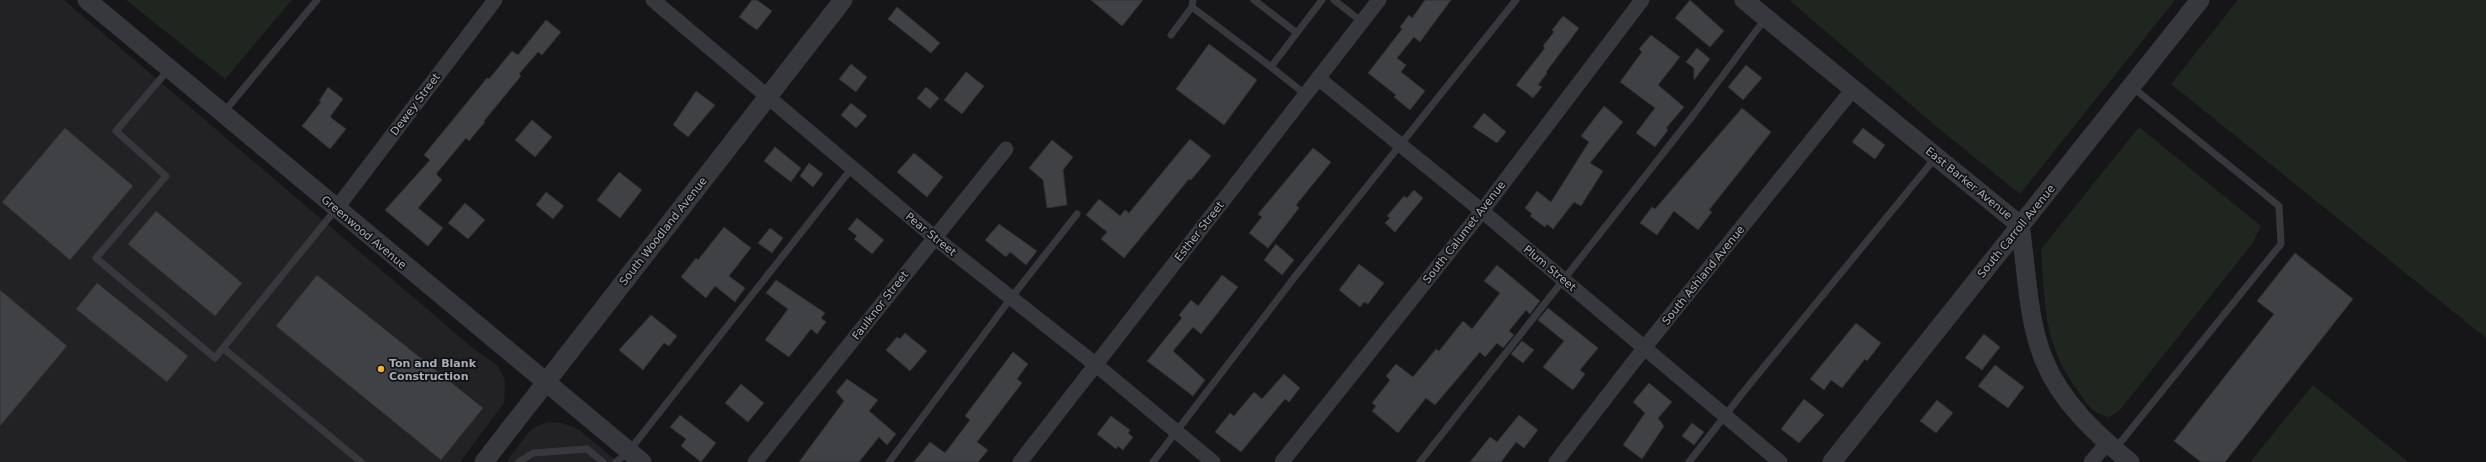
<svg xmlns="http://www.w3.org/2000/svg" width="2486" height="462" font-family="'DejaVu Sans',sans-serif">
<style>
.built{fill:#222225}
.green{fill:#1e261f}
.building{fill:#404145;stroke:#303034}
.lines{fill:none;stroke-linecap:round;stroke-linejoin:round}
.service{stroke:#37383d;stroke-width:7}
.minor{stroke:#37383d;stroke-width:15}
.tertiary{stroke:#37383d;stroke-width:19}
.poi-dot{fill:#f2b134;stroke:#111113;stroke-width:1.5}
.labels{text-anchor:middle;stroke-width:3.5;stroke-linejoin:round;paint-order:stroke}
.street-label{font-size:11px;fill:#a8adb8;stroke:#111113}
.poi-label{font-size:11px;font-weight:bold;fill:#a8adb8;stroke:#111113;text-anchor:start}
</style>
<rect width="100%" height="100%" fill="#161618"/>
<!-- built -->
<path class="built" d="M 0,0 L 64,0 L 474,349 L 497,365 L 505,380 L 504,403 L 460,462 L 0,462 Z
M 548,422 L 562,423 L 578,429 L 618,462 L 506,462 L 528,433 L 535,427 Z"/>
<!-- green -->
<path class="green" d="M 126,0 L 292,0 L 225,79 Z
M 1789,0 L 2175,0 L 2020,194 L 1938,128 Z
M 2238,0 L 2486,0 L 2486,338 L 2171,84 Z
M 2139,127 L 2261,226 L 2252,244 L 2120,410 L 2110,417 C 2095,415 2088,406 2080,394 C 2043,344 2045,307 2041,249 Z
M 2313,385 L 2408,462 L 2250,462 Z"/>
<!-- building -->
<path class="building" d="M 752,0 L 757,0 L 772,11 L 757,30 L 739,17 Z
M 1091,0 L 1143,0 L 1122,26 Z
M 1425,0 L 1451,0 L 1420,42 L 1414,37 L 1397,58 L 1406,65 L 1401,72 L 1425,91 L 1410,110 L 1394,97 L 1396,95 L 1368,73 L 1402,29 L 1400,27 L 1409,15 L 1412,18 Z
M 1690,0 L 1724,31 L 1710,47 L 1675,18 Z
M 897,7 L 940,43 L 931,53 L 888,19 Z
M 1563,16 L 1579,28 L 1546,72 L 1547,73 L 1538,85 L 1542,87 L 1533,98 L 1516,85 L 1545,48 L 1543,46 L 1554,32 L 1552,30 Z
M 546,20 L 561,32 L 542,55 L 538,52 L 519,74 L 521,76 L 484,121 L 485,122 L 469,141 L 466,138 L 436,174 L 442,180 L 418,208 L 443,228 L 428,246 L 385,210 L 430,160 L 424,155 L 487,78 L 489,79 L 512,51 L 518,55 Z
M 1651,35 L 1680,57 L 1658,85 L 1684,107 L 1666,128 L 1668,130 L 1655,147 L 1636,133 L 1655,108 L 1620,82 L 1642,52 L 1639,49 Z
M 1209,44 L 1257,80 L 1224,125 L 1176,89 Z
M 1697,48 L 1710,59 L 1694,80 L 1694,68 L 1686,62 Z
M 851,64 L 867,77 L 856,92 L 839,79 Z
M 1746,65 L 1762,78 L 1743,100 L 1728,87 Z
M 966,72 L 984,86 L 962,114 L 944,100 Z
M 328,87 L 343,99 L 330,117 L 346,129 L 330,149 L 302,126 L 321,102 L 319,101 Z
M 926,87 L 939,98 L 930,109 L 917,98 Z
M 696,91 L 715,105 L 688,137 L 673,125 Z
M 851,103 L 867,116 L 856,128 L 841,115 Z
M 1604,106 L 1623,122 L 1590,163 L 1603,171 L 1581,206 L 1574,202 L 1553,229 L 1547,224 L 1545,227 L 1530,216 L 1532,214 L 1525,208 L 1537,191 L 1551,202 L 1589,142 L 1581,136 Z
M 1742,108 L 1771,132 L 1709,210 L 1712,212 L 1698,230 L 1674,211 L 1657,235 L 1640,223 L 1652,207 L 1655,209 Z
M 1484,113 L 1506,132 L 1497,143 L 1473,127 Z
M 532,120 L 552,137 L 535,157 L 515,140 Z
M 65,128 L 133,186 L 70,260 L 2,202 Z
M 1863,128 L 1885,145 L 1875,159 L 1852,142 Z
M 1190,139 L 1211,156 L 1191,180 L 1189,179 L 1124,258 L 1101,239 L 1107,232 L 1086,215 L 1099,199 L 1120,216 L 1125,210 L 1129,213 Z
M 1052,140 L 1073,157 L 1063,170 L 1067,205 L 1047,208 L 1043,180 L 1029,168 Z
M 775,147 L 801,168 L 791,182 L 764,161 Z
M 1313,148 L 1331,162 L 1296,205 L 1299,208 L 1268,248 L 1249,233 L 1262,217 L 1258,214 Z
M 914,153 L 943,177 L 927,197 L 897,172 Z
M 809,163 L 823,174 L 813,187 L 800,176 Z
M 619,172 L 642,190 L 620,218 L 597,200 Z
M 1414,190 L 1423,198 L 1395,232 L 1385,223 L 1390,218 L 1387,216 L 1404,196 L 1407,198 Z
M 546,192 L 564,206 L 553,219 L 536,205 Z
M 465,203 L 485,220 L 468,239 L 448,223 Z
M 156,211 L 242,283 L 215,316 L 128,244 Z
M 857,218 L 884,240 L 872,254 L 854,239 L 857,236 L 848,229 Z
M 999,224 L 1037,251 L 1026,265 L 1010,252 L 1006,257 L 985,240 Z
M 724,227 L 751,248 L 729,276 L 745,288 L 735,302 L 715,286 L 706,298 L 681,277 L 696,258 L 698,260 Z
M 770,228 L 783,238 L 772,253 L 758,243 Z
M 1276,244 L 1294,260 L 1282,275 L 1264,260 Z
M 2295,253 L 2353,299 L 2225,462 L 2201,462 L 2174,441 L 2274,314 L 2257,301 Z
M 1359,264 L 1384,283 L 1368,304 L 1364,302 L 1360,307 L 1339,290 Z
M 1497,265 L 1540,301 L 1530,314 L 1526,310 L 1509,331 L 1514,335 L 1503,348 L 1497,343 L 1485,357 L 1480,352 L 1435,405 L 1426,398 L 1398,433 L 1372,411 L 1376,406 L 1372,403 L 1390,380 L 1386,376 L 1396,364 L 1413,377 L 1436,349 L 1439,351 L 1463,321 L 1472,329 L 1500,293 L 1484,281 Z
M 317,275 L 483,408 L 441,460 L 276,326 Z
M 1222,275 L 1238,287 L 1201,334 L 1193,327 L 1173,351 L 1205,380 L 1193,396 L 1147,361 L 1182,318 L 1179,315 L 1191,300 L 1198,306 Z
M 776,280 L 825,313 L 821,318 L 826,322 L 817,334 L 811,329 L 789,357 L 765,340 L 788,309 L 766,293 Z
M 97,283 L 188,356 L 167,382 L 76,309 Z
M 0,290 L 67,346 L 0,426 Z
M 1548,308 L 1598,348 L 1580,370 L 1585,374 L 1573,390 L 1543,367 L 1564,341 L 1538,320 Z
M 651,315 L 677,336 L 669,346 L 664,343 L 643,370 L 619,350 Z
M 1856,323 L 1881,343 L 1867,361 L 1865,359 L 1842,388 L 1831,380 L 1824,390 L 1810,379 Z
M 905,333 L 927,351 L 910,371 L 886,350 L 897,337 L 900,339 Z
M 1984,334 L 2000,347 L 1982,370 L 1965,358 Z
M 1522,341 L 1534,350 L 1523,363 L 1511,354 Z
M 1013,352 L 1028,364 L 1017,379 L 1022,383 L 977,442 L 988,450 L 978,462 L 914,462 L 930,442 L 945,453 L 970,420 L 965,416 Z
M 1995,365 L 2024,387 L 2008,408 L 1978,386 Z
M 1284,374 L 1300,388 L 1289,402 L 1285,399 L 1241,452 L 1215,432 L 1230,413 L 1234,416 L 1254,392 L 1262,399 Z
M 847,379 L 878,400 L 869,411 L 896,434 L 887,445 L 879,437 L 859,462 L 799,462 L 844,401 L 836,392 Z
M 1649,383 L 1672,402 L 1658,418 L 1664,426 L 1642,459 L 1623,445 L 1645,413 L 1633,402 Z
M 741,384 L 764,403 L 748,422 L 725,403 Z
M 1804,399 L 1824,415 L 1799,443 L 1781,429 Z
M 1937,400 L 1953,413 L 1936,433 L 1920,421 Z
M 680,415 L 716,443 L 701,462 L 681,446 L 686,439 L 670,427 Z
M 1519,415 L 1538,430 L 1524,448 L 1516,442 L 1501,462 L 1470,462 L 1490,437 L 1497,442 Z
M 1111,416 L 1130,430 L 1128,433 L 1133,437 L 1123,450 L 1118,446 L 1116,449 L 1097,434 Z
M 1692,423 L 1704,432 L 1694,445 L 1682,436 Z"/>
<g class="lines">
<!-- service -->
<path class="service" d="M 1254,0 L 1297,33
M 1334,0 L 1362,22
M 1192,7 L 1271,67
M 1171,35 L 1192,7 L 1193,0
M 169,69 L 116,131 L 166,176 L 96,258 L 215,358 L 223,348
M 1305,94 L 1271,67 L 1322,0
M 224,112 L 317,0
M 336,209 L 223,348 L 361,462
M 2115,449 L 2281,244 L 2279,206 L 2131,86
M 519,462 L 533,453 L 587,449 L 603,462
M 616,462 L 629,451 L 852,168
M 889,462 L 1011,298 L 1077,214
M 1153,462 L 1297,274 L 1516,0
M 1420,462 L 1694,114 L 1765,19
M 1689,462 L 1745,390 L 1936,157"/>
<!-- minor -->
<path class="minor" d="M 653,0 L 934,237 L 1095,364 L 1213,462
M 1318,78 L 1482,211 L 1780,462
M 336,209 L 495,0
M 755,462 L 1006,149
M 1020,462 L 1379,0
M 1282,462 L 1482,211 L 1642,0
M 1556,462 L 1645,347 L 1853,89
M 2091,462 L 2107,443"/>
<!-- tertiary -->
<path class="tertiary" d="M 87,0 L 642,462
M 1744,0 L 2020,225 C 2027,269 2027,319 2044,360 C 2061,402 2096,434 2130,462
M 484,462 L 843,0
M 1832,462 L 2200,0"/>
</g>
<!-- markers -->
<circle class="poi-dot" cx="381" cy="369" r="4"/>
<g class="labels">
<!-- street labels -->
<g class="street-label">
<text transform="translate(415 104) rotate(-53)" y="4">Dewey Street</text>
<text transform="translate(1969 183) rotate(39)" y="4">East Barker Avenue</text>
<text transform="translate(663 231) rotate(-52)" y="4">South Woodland Avenue</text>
<text transform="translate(1199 231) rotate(-52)" y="4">Esther Street</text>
<text transform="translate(2016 231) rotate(-51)" y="4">South Carroll Avenue</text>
<text transform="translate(364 232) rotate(40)" y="4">Greenwood Avenue</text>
<text transform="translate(1464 232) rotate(-52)" y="4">South Calumet Avenue</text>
<text transform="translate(931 234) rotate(39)" y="4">Pear Street</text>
<text transform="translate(1550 268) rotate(40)" y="4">Plum Street</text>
<text transform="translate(1703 275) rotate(-51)" y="4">South Ashland Avenue</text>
<text transform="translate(880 305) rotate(-52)" y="4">Faulknor Street</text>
</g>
<!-- poi labels -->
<g class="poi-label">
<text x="389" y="367">Ton and Blank<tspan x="389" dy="13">Construction</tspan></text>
</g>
</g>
</svg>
